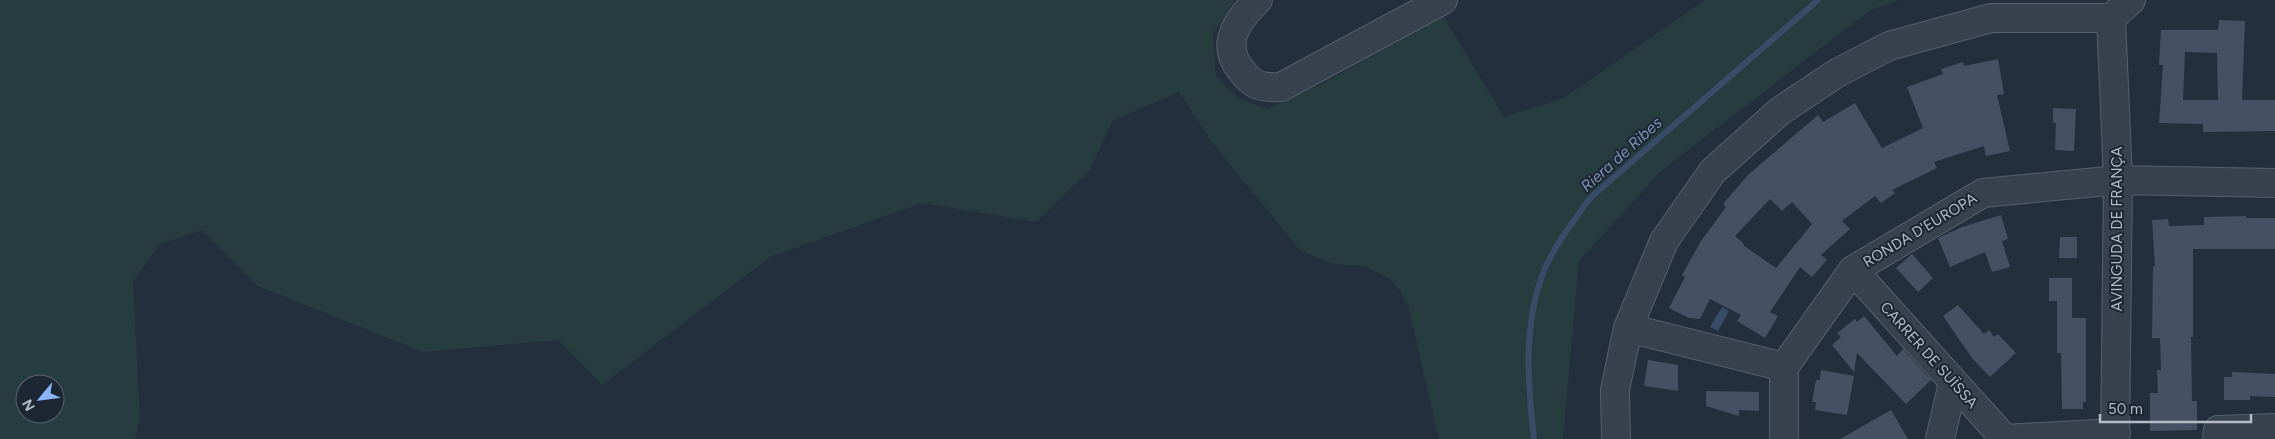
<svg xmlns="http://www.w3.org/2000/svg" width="2275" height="439" font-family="Figtree,sans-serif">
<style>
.green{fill:#263c3f;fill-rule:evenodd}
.water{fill:#394c67}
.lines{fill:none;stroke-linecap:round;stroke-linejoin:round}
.stream{stroke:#394c67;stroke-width:6}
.building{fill:#455162;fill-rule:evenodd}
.minor-casing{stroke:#565f6c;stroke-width:30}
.minor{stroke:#38414e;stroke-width:28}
.labels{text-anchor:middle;stroke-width:4;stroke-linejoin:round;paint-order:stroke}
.street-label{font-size:15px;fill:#b4bcc9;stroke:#1d2633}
.water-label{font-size:16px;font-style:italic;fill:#7c92b1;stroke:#1d2633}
</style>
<rect width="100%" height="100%" fill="#242f3e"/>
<!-- green -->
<path class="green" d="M 0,0 L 1235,0 L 1213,34 L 1216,76 L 1238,98 L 1267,109 L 1324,83 L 1443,16 L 1504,117 L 1564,98 L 1705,0 L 1899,0 L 1869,11 L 1661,171 L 1579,261 L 1563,439 L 1439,439 L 1409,310 L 1401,292 L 1391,279 L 1364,266 L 1333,264 L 1317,258 L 1299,249 L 1211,141 L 1179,92 L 1112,121 L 1090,170 L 1036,222 L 922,203 L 770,257 L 602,385 L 558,340 L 423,352 L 258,286 L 202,230 L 160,244 L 133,282 L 140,420 L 135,439 L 0,439 ZM 25,384 L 55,384 L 55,414 L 25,414 Z"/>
<!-- water -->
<path class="water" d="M 1722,307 L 1729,311 L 1718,331 L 1710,327 Z"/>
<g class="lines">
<!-- stream -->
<path class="stream" d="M 1534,439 C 1528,384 1523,329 1542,276 C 1552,248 1573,222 1590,198 L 1818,0"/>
</g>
<!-- building -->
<path class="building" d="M 2219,20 L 2245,21 L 2242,100 L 2275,100 L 2275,131 L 2203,132 L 2203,124 L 2159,123 L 2163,65 L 2159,65 L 2161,30 L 2218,30 ZM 2185,52 L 2217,53 L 2218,100 L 2183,100 Z
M 1998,59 L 2004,94 L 1997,95 L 2010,151 L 1986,156 L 1984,146 L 1934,162 L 1937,168 L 1892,190 L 1895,193 L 1881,203 L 1875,196 L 1842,221 L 1850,229 L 1821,255 L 1827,260 L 1812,277 L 1800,267 L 1770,312 L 1778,316 L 1765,338 L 1737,321 L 1741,315 L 1710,299 L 1700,319 L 1689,318 L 1669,308 L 1685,277 L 1682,275 L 1701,241 L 1726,207 L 1723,204 L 1749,174 L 1818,115 L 1823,122 L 1855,103 L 1882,148 L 1923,128 L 1907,87 L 1943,74 L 1941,69 L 1963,62 L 1964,66 ZM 1770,199 L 1782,211 L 1792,202 L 1812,224 L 1776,268 L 1743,245 L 1744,244 L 1735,236 Z
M 2053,108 L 2076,109 L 2074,151 L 2055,150 L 2056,123 L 2053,123 Z
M 2001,215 L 2008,239 L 2002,241 L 2010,267 L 1992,272 L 1985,252 L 1950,267 L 1938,238 L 1962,227 Z
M 2246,216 L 2246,218 L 2275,218 L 2275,249 L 2193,249 L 2193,337 L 2191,337 L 2192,401 L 2197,401 L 2197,430 L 2150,431 L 2150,393 L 2158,393 L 2157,370 L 2161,370 L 2160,338 L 2152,338 L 2153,266 L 2155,266 L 2152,220 L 2168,219 L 2169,226 L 2204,225 L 2204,217 Z
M 2060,237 L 2077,237 L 2077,258 L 2059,258 Z
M 1912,254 L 1933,278 L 1918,292 L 1896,268 Z
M 2049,278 L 2072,278 L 2072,318 L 2086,318 L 2086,402 L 2083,402 L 2083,409 L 2062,409 L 2061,353 L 2057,353 L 2057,301 L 2049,301 Z
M 1958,305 L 1984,334 L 1989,330 L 1994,337 L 1998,334 L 2016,353 L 1990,377 L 1972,358 L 1943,316 Z
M 1864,316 L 1897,356 L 1903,349 L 1931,380 L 1906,404 L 1857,353 L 1854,372 L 1832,345 L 1841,337 L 1837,333 L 1855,319 L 1857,322 Z
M 1648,360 L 1678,365 L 1678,391 L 1644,386 Z
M 1821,370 L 1854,376 L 1847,415 L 1815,410 L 1816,402 L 1812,402 L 1816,380 L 1820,380 Z
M 2232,372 L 2275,374 L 2275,397 L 2250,396 L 2250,400 L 2224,400 L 2224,377 L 2232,377 Z
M 1706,391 L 1759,392 L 1759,411 L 1739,410 L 1739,416 L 1706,406 Z
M 1891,410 L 1908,439 L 1840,439 Z"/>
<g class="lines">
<!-- minor casing -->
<g class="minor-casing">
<path id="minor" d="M 1258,0 C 1237,20 1220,44 1241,70 C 1253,86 1261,88 1281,87 L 1443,0
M 2111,18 L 2118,180 L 2115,439
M 2111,18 L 2131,0
M 1853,270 L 2005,439
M 1628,328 L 1784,367
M 1616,439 L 1615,390 L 1628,328 L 1664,241 L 1713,171 L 1780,111 L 1837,73 L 1889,46 L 1991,18 L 2111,18
M 1784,439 L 1784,367 L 1853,270 L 1983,193 L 2118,180 L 2275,183
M 1940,439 L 1953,383
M 2004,439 L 2116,433
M 2217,439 L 2218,430 L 2275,428"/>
</g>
<!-- minor -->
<use href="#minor" class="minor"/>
</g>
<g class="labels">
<!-- street labels -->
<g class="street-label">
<text transform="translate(2117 229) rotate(-90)" y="5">AVINGUDA DE FRANÇA</text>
<text transform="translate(1920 230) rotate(-31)" y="5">RONDA D'EUROPA</text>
<text transform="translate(1929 355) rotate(48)" y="5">CARRER DE SUÏSSA</text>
</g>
<!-- water labels -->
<g class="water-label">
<text transform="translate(1621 154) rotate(-42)" y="6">Riera de Ribes</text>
</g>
</g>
<!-- north arrow -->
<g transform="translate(40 399) rotate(241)"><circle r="24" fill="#1d2633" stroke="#59626f"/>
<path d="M0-4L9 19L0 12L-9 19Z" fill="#8ab4f8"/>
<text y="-8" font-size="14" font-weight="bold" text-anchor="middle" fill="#b4bcc9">N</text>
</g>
<!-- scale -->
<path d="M2100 414v8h151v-8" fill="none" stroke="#b4bcc9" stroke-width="2.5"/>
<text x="2108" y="414" font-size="15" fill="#b4bcc9" stroke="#1d2633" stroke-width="4" paint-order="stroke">50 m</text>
</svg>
